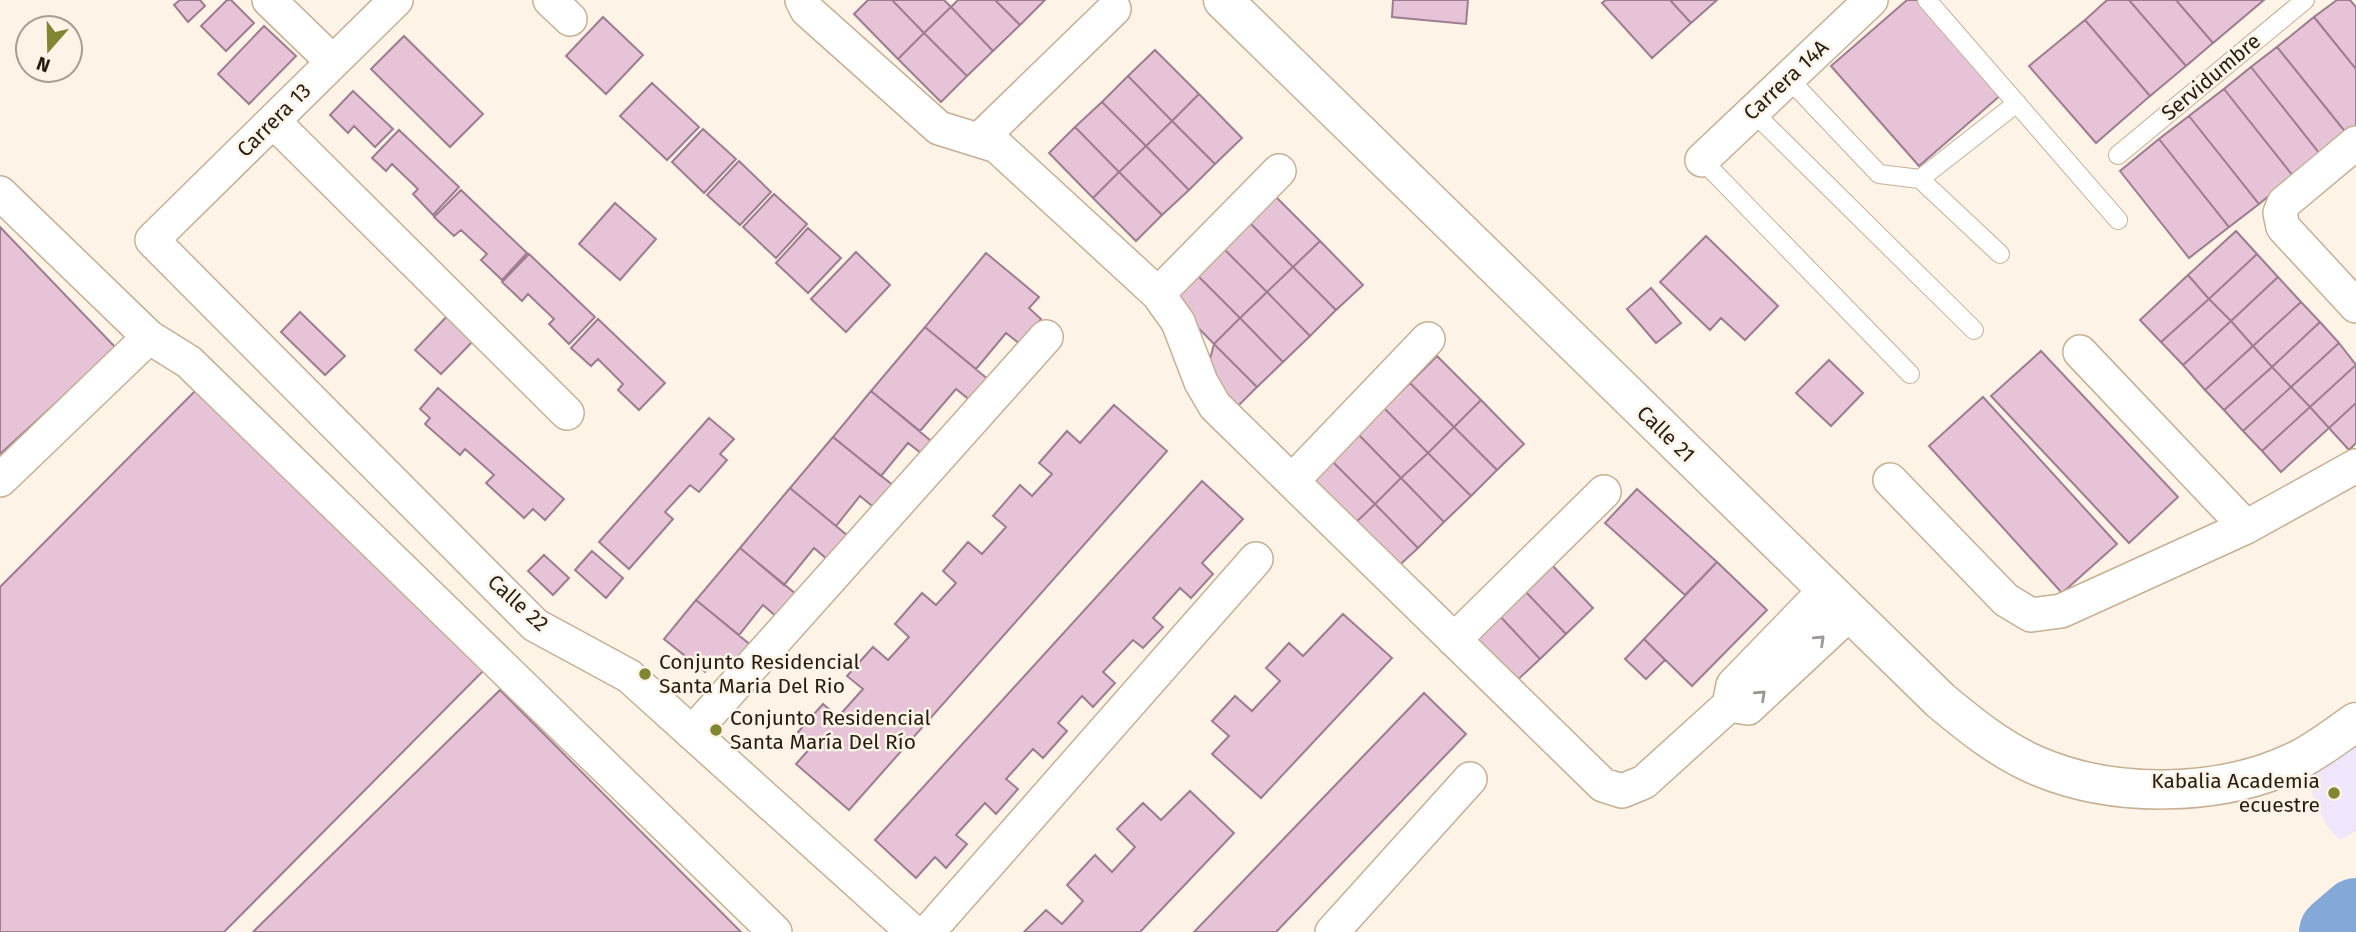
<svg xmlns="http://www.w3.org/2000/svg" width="2356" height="932" font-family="'Fira Sans',sans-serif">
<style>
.education{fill:#f0e6fb}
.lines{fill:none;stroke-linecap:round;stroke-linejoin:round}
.river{stroke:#84a9d8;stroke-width:72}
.building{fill:#e6c3d7;stroke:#9d7d90;stroke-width:2}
.service-casing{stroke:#c7af93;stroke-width:20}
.minor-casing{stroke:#c7af93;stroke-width:36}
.tertiary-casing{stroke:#c7af93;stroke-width:41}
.service{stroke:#fff;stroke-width:18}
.minor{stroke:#fff;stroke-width:33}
.tertiary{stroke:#fff;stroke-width:38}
.oneway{stroke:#9d9994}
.poi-dot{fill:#808632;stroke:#fdf3e7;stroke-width:2.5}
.labels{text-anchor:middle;stroke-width:5;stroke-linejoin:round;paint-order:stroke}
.street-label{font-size:21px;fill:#261d12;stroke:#fdf3e7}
.poi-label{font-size:21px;fill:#261d12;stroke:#fdf3e7;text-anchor:start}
</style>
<rect width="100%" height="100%" fill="#fdf3e7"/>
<!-- education -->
<path class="education" d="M 2356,722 L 2356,831 L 2340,840 L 2327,826 L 2297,760 Z"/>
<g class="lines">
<!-- river -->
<path class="river" d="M 2335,932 L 2356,914"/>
</g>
<!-- building -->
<path class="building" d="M 180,0 L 200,0 L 205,6 L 188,22 L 174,5 Z
M 227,0 L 231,0 L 254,23 L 226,51 L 201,26 Z
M 868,0 L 892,0 L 924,33 L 898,59 L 854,14 Z
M 892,0 L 944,0 L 951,7 L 924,33 Z
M 958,0 L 995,0 L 1020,25 L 993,51 L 951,7 Z
M 995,0 L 1045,0 L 1020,25 Z
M 1393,0 L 1468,0 L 1466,24 L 1392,17 Z
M 1606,0 L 1670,0 L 1691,23 L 1652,58 L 1602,3 Z
M 1670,0 L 1717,0 L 1691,23 Z
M 1907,0 L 1920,0 L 2002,94 L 1919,166 L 1831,66 Z
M 2107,0 L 2129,0 L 2186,66 L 2150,96 L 2085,20 Z
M 2129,0 L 2176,0 L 2213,43 L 2186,66 Z
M 2176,0 L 2264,0 L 2213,43 Z
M 2337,0 L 2350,0 L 2356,7 L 2356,69 L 2314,17 Z
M 951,7 L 993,51 L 967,76 L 924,33 Z
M 603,17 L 643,55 L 606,94 L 566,56 Z
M 2314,17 L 2356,69 L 2356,127 L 2347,134 L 2277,47 Z
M 2085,20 L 2150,96 L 2096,143 L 2029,66 Z
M 264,26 L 296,56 L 249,104 L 218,74 Z
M 924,33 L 967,76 L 941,102 L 898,59 Z
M 404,36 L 483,114 L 450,147 L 371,69 Z
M 2277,47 L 2347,134 L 2320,154 L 2251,67 Z
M 1155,50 L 1199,94 L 1172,121 L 1128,76 Z
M 2251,67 L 2320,154 L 2293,176 L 2224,89 Z
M 1128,76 L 1172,121 L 1146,146 L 1102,102 Z
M 652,83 L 699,127 L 667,160 L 620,116 Z
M 2224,89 L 2293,176 L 2259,204 L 2189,116 Z
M 353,91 L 393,129 L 375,147 L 354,126 L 348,133 L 330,115 Z
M 1199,94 L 1242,138 L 1215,164 L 1172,121 Z
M 1102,102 L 1146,146 L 1119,172 L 1075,127 Z
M 2189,116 L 2259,204 L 2229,227 L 2159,139 Z
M 1172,121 L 1215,164 L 1189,190 L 1146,146 Z
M 1075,127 L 1119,172 L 1093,198 L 1049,153 Z
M 703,129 L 736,159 L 704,193 L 672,162 Z
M 399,130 L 459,187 L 433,215 L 413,194 L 418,189 L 392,164 L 386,171 L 372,158 Z
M 2159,139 L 2229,227 L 2189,258 L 2120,171 Z
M 1146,146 L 1189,190 L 1162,215 L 1119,172 Z
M 739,161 L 771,192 L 740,225 L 707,195 Z
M 1119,172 L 1162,215 L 1136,241 L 1093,198 Z
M 461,190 L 527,253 L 502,280 L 481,260 L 487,254 L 461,230 L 454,236 L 434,217 Z
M 774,194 L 807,224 L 776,258 L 743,227 Z
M 1276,197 L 1320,241 L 1293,267 L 1249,222 Z
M 615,203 L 656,239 L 620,280 L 579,244 Z
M 1249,222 L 1293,267 L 1267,292 L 1223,248 Z
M 0,227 L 116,348 L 0,454 Z
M 808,228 L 841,258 L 808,293 L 776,263 Z
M 2236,231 L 2257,254 L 2209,299 L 2188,275 Z
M 1706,236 L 1778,306 L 1745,340 L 1721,318 L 1710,330 L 1660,282 Z
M 1320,241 L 1363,285 L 1336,310 L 1293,267 Z
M 1223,248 L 1267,292 L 1240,318 L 1196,274 Z
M 856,252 L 890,285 L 846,332 L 811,299 Z
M 986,253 L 1039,297 L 1029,308 L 1041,319 L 1020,344 L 1006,333 L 976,369 L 925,327 Z
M 529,254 L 595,317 L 569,344 L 549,324 L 554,319 L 528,294 L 522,301 L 502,282 Z
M 2257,254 L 2278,277 L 2231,321 L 2209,299 Z
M 1293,267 L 1336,310 L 1310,336 L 1267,292 Z
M 1196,274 L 1240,318 L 1214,344 L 1170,299 Z
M 2188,275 L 2209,299 L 2161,342 L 2140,320 Z
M 2278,277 L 2301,302 L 2253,346 L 2231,321 Z
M 1651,288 L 1681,323 L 1656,343 L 1627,309 Z
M 1267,292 L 1310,336 L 1283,362 L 1240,318 Z
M 2209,299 L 2231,321 L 2183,365 L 2161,342 Z
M 2301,302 L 2320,322 L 2272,367 L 2253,346 Z
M 300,312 L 345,356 L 325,375 L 281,332 Z
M 450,313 L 476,338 L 441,374 L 415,350 Z
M 1240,318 L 1283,362 L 1257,387 L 1214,344 Z
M 598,319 L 665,383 L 639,410 L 618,390 L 623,384 L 598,359 L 591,366 L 571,348 Z
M 2231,321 L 2253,346 L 2205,390 L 2183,365 Z
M 2320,322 L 2339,343 L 2291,387 L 2272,367 Z
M 925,327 L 989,380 L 971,401 L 956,389 L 920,431 L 871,391 Z
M 2339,343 L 2356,365 L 2310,407 L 2291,387 Z
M 1214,344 L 1257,387 L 1230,414 L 1206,374 Z
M 2253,346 L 2272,367 L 2224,410 L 2205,390 Z
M 2041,351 L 2178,497 L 2129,543 L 1991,396 Z
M 1437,356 L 1481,400 L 1454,427 L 1410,383 Z
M 1829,360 L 1863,393 L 1831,426 L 1796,393 Z
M 2356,365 L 2356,403 L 2329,428 L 2310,407 Z
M 2272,367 L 2291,387 L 2243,431 L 2224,410 Z
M 203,383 L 489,665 L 224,932 L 0,932 L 0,587 Z
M 1410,383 L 1454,427 L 1428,453 L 1384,408 Z
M 2291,387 L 2310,407 L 2262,451 L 2243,431 Z
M 438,388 L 564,499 L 545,520 L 533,509 L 524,518 L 486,483 L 494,475 L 465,449 L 460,455 L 425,424 L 430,418 L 420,409 Z
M 871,391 L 931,441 L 921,453 L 908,443 L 881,476 L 833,437 Z
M 1983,397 L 2117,544 L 2062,593 L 1929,446 Z
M 1481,400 L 1524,444 L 1497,470 L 1454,427 Z
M 2356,403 L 2356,443 L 2349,450 L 2329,428 Z
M 1114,405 L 1167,451 L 849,810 L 796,764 L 813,745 L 798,732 L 823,704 L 838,717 L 863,689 L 847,676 L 873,647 L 888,660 L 909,637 L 895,624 L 922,593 L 936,605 L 956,583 L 943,571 L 968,542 L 982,554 L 1006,527 L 993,516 L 1020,485 L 1032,496 L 1052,474 L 1039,463 L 1067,431 L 1080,443 Z
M 2310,407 L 2329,428 L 2281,472 L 2262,451 Z
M 1384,408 L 1428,453 L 1401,478 L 1358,434 Z
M 709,418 L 734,439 L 720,454 L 727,460 L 699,492 L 690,485 L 665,512 L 673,519 L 629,569 L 599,542 Z
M 1454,427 L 1497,470 L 1471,496 L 1428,453 Z
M 1358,434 L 1401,478 L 1375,504 L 1331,460 Z
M 833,437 L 895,487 L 877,510 L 860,496 L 836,526 L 790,488 Z
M 1428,453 L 1471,496 L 1444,522 L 1401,478 Z
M 1331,460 L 1375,504 L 1348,530 L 1304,485 Z
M 1401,478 L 1444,522 L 1418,548 L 1375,504 Z
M 1202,481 L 1243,519 L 1202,563 L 1213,574 L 1191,598 L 1180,588 L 1153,618 L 1163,627 L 1143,648 L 1133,640 L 1103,672 L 1115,683 L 1093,707 L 1082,696 L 1058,723 L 1067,731 L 1043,758 L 1033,749 L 1006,779 L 1018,789 L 996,814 L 985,803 L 956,835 L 967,844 L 946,868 L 935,857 L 916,878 L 875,840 Z
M 790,488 L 848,536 L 828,560 L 814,548 L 784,585 L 740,548 Z
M 1637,489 L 1717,562 L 1685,595 L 1605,523 Z
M 1375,504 L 1418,548 L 1391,573 L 1348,530 Z
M 740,548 L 797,595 L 778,618 L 763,605 L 739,635 L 696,600 Z
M 592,551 L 623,578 L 606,598 L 575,570 Z
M 544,555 L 569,578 L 553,595 L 528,571 Z
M 1717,562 L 1767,610 L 1692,686 L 1644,639 Z
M 1550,563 L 1593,608 L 1566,634 L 1523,589 Z
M 1523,589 L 1566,634 L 1540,659 L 1497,613 Z
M 696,600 L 753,647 L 732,673 L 716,660 L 705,672 L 664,639 Z
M 1497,613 L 1540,659 L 1512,685 L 1469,640 Z
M 1343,614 L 1392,658 L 1261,798 L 1212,754 L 1229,736 L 1212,721 L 1235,696 L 1252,711 L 1280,681 L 1266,668 L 1289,643 L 1303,656 Z
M 1644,639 L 1665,660 L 1646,679 L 1625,659 Z
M 500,690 L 741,932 L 253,932 Z
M 1424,693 L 1466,734 L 1276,932 L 1194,932 Z
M 1190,791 L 1234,833 L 1140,932 L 1024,932 L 1046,910 L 1062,924 L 1083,901 L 1067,885 L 1095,855 L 1112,872 L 1135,847 L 1117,829 L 1143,803 L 1161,820 Z"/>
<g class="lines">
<!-- service casing -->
<g class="service-casing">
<path id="service" d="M 1927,0 L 2118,220
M 1788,78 L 1879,174 L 1920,179
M 1753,112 L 1974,330
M 2118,155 L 2305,0
M 1702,160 L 1910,374
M 2000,254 L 1920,179 L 2017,103"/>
</g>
<!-- minor casing -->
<g class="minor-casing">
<path id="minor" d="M 269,0 L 333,62
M 396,0 L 152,240 L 535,625 L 629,676 L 913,932
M 550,0 L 570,19
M 802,0 L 807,10 L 939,128 L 997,146 L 1158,294 L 1178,322 L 1201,382 L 1215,406 L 1603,785 L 1622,791 L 1644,782 L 1729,705 L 1733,685 L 1827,588
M 273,121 L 567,413
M 979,140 L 1114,9
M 2356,143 L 2284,203 L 2280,213 L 2283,227 L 2356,306
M 1702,160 L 1871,0
M 0,193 L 149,337 L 189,362 L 775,932
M 1158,294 L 1279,171
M 2080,352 L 2246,527
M 0,480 L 149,337
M 1890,480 L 2006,600 L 2031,615 L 2061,611 L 2246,527 L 2356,466
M 1292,481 L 1428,339
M 1454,640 L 1604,492
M 1729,705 L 1748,708 L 1851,612
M 692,733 L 1046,337
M 928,932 L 1256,559
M 1332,932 L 1470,779"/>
</g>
<!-- tertiary casing -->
<g class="tertiary-casing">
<path id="tertiary" d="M 1223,0 L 1941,701 C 1970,725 1998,748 2033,764 C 2111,799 2221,798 2298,760 C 2318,750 2337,735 2356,722"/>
</g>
<!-- service -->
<use href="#service" class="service"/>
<!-- minor -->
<use href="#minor" class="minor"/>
<!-- tertiary -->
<use href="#tertiary" class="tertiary"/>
</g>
<!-- one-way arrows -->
<defs><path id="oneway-chevron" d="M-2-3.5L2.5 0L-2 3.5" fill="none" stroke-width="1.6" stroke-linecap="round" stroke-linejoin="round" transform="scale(1.75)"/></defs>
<g class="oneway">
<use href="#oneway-chevron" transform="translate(1820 640) rotate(-43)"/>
<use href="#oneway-chevron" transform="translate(1761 695) rotate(-43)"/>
</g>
<!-- markers -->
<g class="poi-dot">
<circle cx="645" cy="674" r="7"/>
<circle cx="716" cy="730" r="7"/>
<circle cx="2334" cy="793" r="7"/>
</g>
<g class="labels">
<!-- street labels -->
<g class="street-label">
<text transform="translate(2211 77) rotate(-40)" y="7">Servidumbre</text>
<text transform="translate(1786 80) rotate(-43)" y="7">Carrera 14A</text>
<text transform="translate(274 120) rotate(-45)" y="7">Carrera 13</text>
<text transform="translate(1666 434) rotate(44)" y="7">Calle 21</text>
<text transform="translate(518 603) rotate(42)" y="7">Calle 22</text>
</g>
<!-- poi labels -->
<g class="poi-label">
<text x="659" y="669">Conjunto Residencial<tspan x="659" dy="24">Santa Maria Del Rio</tspan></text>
<text x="730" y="725">Conjunto Residencial<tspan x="730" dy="24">Santa María Del Río</tspan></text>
<text x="2320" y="788" text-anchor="end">Kabalia Academia<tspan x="2320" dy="24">ecuestre</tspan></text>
</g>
</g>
<!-- north arrow -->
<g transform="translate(49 49) rotate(200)"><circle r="33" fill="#fdf3e7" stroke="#a79d92" stroke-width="2"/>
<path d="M0-5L12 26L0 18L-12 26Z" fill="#808632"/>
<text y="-10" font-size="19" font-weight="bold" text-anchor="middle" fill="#261d12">N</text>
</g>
</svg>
